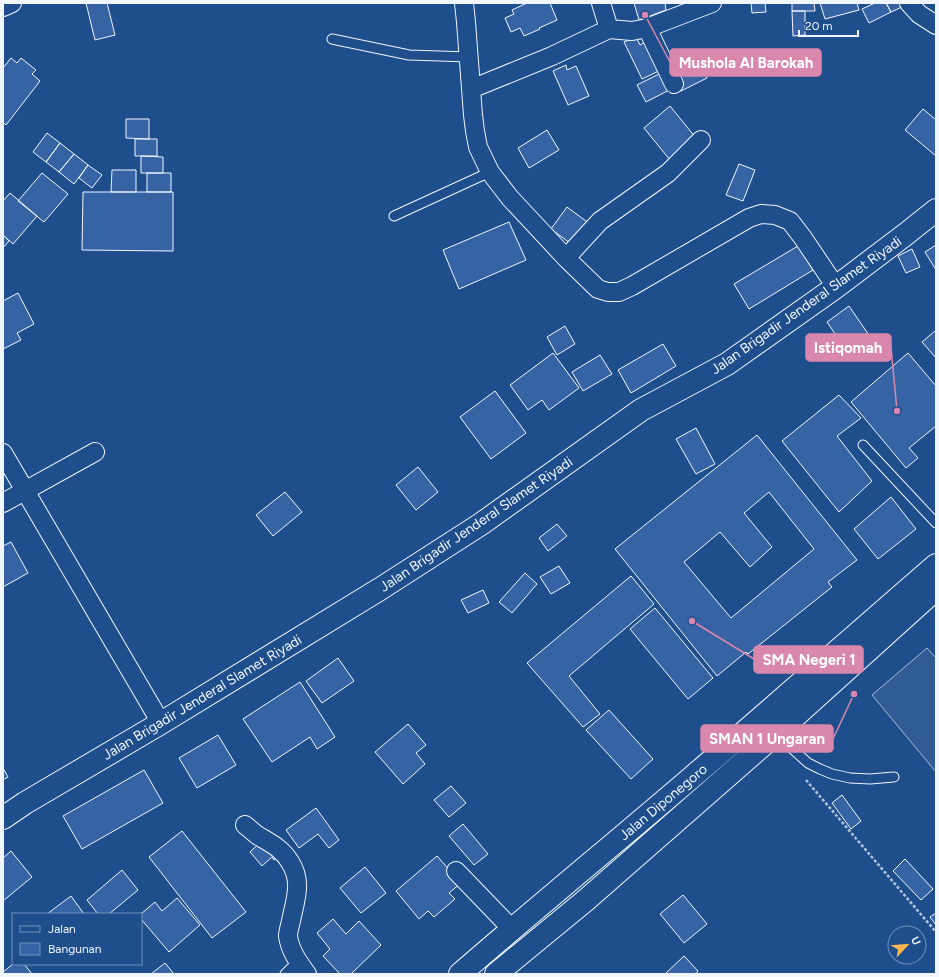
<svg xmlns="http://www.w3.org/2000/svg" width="939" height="977" font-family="Figtree,sans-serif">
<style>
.built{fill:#305b95;stroke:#a8bbd7}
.building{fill:#3563a3;stroke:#f2f6ff;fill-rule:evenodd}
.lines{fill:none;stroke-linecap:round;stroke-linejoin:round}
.lane-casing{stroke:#f2f6ff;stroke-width:11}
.street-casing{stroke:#f2f6ff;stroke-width:20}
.primary-casing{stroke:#f2f6ff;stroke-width:24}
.highway-casing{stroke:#f2f6ff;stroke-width:24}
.path{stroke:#b3c4dc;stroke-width:2.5;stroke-dasharray:3 2;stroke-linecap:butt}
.lane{stroke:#1f4e8c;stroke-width:9}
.street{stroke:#1f4e8c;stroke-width:18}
.primary{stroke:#1f4e8c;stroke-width:22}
.highway{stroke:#1f4e8c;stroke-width:22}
.labels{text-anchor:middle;stroke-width:3;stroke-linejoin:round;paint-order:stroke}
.street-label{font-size:14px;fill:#f2f6ff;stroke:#1f4e8c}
.leader{fill:none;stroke:#da87ad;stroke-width:1.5}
.callout-dot{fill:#da87ad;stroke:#1f4e8c;stroke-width:1.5}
.callout{fill:#da87ad;stroke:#da87ad;stroke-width:1.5}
.callout-label{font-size:15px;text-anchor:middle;font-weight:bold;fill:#fff}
</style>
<rect width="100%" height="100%" fill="#1f4e8c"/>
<!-- built -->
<path class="built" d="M 927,648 L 936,658 L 936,772 L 872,695 Z"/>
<!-- building -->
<path class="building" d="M 86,3 L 107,3 L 115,35 L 95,40 Z
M 527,3 L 550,3 L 557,20 L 539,28 L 540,29 L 524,36 L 520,28 L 511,32 L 505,18 L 514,14 L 512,10 Z
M 634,3 L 665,3 L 666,10 L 639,20 Z
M 751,3 L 765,3 L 766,12 L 752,13 Z
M 792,3 L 814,3 L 815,11 L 792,11 Z
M 820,3 L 857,3 L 859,10 L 825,19 Z
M 875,3 L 886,3 L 891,12 L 869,23 L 862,9 Z
M 886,3 L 902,3 L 904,6 L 891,12 Z
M 792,11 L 805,11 L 805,35 L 793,36 Z
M 636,37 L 640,45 L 649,40 L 663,69 L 642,79 L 624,42 Z
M 11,58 L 17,63 L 21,58 L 36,70 L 32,74 L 40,81 L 6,125 L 3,122 L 3,68 Z
M 700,62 L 707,78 L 681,91 L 673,76 Z
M 566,65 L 567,70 L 576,66 L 589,96 L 568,105 L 553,71 Z
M 665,71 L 673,88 L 646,102 L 637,85 Z
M 670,106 L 696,138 L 670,160 L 644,128 Z
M 923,109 L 936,120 L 936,156 L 905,130 Z
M 126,119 L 149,119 L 149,139 L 126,138 Z
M 547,130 L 559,150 L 529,168 L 518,148 Z
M 47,133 L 60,143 L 46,162 L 33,152 Z
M 135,139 L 157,139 L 157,156 L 135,156 Z
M 60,143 L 74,154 L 59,172 L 46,162 Z
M 74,154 L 88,165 L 74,184 L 59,172 Z
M 141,156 L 163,157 L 163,173 L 141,173 Z
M 739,164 L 755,170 L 743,201 L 726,195 Z
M 88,165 L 102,175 L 92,188 L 79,178 Z
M 112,170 L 136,170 L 136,192 L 111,192 Z
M 42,173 L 68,194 L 44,222 L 18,201 Z
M 147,173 L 171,173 L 171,192 L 147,192 Z
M 83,192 L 173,192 L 173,251 L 82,250 Z
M 10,193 L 37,216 L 13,244 L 3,235 L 3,201 Z
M 567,207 L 590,224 L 574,246 L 551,229 Z
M 509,222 L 526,260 L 459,289 L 443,250 Z
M 3,235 L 9,241 L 3,248 Z
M 936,245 L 936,270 L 925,252 Z
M 798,246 L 813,270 L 749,309 L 734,284 Z
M 912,249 L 920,267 L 906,273 L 898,256 Z
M 18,293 L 34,324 L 17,333 L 21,340 L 3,349 L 3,301 Z
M 849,306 L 873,341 L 850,356 L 827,322 Z
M 565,326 L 575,344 L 557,355 L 547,337 Z
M 936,330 L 936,358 L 922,342 Z
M 663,344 L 676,366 L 631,393 L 618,370 Z
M 553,353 L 579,388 L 549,410 L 542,400 L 528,410 L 510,385 Z
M 908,353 L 936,386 L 936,426 L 909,448 L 918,458 L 906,468 L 851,402 Z
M 600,355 L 612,374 L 583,391 L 572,372 Z
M 495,391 L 526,433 L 491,459 L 460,417 Z
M 839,395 L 861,418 L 837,436 L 872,481 L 839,512 L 782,441 Z
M 696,428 L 715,464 L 696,474 L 676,439 Z
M 757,435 L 857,560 L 828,582 L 832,587 L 748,654 L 746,652 L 717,676 L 615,549 ZM 769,492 L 814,549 L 731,618 L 684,562 L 720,532 L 750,567 L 772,547 L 744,513 Z
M 418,467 L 438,492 L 416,510 L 396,485 Z
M 285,492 L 302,512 L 273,536 L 256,515 Z
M 891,497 L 916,529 L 878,559 L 854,529 Z
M 557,524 L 567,536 L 548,551 L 539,538 Z
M 11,542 L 28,573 L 3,587 L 3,546 Z
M 559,566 L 570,583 L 551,594 L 540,577 Z
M 525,573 L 537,584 L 512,613 L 499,602 Z
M 631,576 L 654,604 L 569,676 L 600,714 L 583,727 L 527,663 Z
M 483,590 L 489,603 L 468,613 L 461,600 Z
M 655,608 L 713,678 L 688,699 L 630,629 Z
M 338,658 L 354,681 L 322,703 L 306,681 Z
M 300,682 L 335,737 L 317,749 L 310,737 L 272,762 L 243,719 Z
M 609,710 L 653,759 L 631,779 L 586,730 Z
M 408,724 L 426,745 L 416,753 L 425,764 L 403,784 L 375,752 Z
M 218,735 L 236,765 L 197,788 L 179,758 Z
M 3,768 L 8,777 L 3,780 Z
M 144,770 L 163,803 L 82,849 L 63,816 Z
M 451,786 L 466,803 L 449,817 L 434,800 Z
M 842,795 L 861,821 L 851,829 L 832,803 Z
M 316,808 L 339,840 L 329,848 L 318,834 L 299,848 L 286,830 Z
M 463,824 L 488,854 L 474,865 L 449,836 Z
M 182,831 L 246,912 L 212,938 L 149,857 Z
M 262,841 L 278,857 L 274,860 L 272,857 L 262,866 L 250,852 Z
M 11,851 L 32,877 L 3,901 L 3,858 Z
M 437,856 L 461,883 L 449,893 L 455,899 L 434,917 L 428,911 L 419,919 L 396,891 Z
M 905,859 L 933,889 L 921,900 L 893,871 Z
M 365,867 L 386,893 L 361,913 L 340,888 Z
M 122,870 L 138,890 L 109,914 L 98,914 L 87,900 Z
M 683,895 L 707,924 L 684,943 L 660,914 Z
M 71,896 L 84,914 L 47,914 Z
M 177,898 L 200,925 L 169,952 L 141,919 L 141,914 L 155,902 L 162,911 Z
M 936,913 L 936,925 L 930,917 Z
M 333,919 L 346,934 L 359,921 L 381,945 L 351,974 L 340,974 L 323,956 L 330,949 L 317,933 Z
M 684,956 L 698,971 L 696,974 L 665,974 Z
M 165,963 L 174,974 L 151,974 Z
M 13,964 L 24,964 L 32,974 L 3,974 L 3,972 Z"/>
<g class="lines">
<!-- lane casing -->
<g class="lane-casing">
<path id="lane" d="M 332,39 L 409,55 L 469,57
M 394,216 L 490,172
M 863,445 L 936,523
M 776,734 L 808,763 L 820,769 L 832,774 L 850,778 L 870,779 L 894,777
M 285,974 L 291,968 L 296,974"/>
</g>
<!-- street casing -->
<g class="street-casing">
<path id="street" d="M 464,3 L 466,22 L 473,115 L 475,131 L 478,147 L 490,172 L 510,198 L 566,258 L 598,289 L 608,292 L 619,292 L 632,286 L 749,218 L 761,214 L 775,215 L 790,221 L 803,238 L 836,287
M 601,3 L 609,29
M 909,3 L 919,14 L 936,25
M 3,7 L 12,3
M 647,28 L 674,84
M 471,89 L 552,56 L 609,29 L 632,31 L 647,28 L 712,3
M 566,258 L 600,221 L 668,173 L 701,140
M 3,453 L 161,723
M 3,503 L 95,452
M 245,825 C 249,828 253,832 257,835 C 270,843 282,848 290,862 C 303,882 295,900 291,921 C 290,926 288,931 288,936 C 290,951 299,963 307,974
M 456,871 L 512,929"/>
</g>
<!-- primary casing -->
<g class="primary-casing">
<path id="primary" d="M 3,818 L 25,803 L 161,723 L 380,589 L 481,524 L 641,410 L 727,364 L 836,287 L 906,234 L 936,210"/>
</g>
<!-- highway casing -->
<g class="highway-casing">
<path id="highway" d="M 460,974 C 536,908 614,844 691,778 C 773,708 854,636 936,565
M 496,974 L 586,900 L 771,738 L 936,589"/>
</g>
<!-- path -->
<path class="path" d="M 806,780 L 936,932"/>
<!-- lane -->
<use href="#lane" class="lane"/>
<!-- street -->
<use href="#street" class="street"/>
<!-- primary -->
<use href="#primary" class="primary"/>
<!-- highway -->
<use href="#highway" class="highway"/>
</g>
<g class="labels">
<!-- street labels -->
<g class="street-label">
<text transform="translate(806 305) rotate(-35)" y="5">Jalan Brigadir Jenderal Slamet Riyadi</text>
<text transform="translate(476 524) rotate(-34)" y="5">Jalan Brigadir Jenderal Slamet Riyadi</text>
<text transform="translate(202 697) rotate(-31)" y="5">Jalan Brigadir Jenderal Slamet Riyadi</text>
<text transform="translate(663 802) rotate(-40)" y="5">Jalan Diponegoro</text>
</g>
</g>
<!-- callouts -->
<path class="leader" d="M645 15L670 62M897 411L891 347M692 621L754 659M854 694L833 739"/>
<g class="callout-dot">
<circle cx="645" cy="15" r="4"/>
<circle cx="897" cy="411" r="4"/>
<circle cx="692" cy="621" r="4"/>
<circle cx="854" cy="694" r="4"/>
</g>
<g class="callout">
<rect x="670" y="49" width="151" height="27" rx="4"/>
<rect x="806" y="334" width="85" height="27" rx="4"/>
<rect x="754" y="646" width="109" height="27" rx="4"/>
<rect x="701" y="725" width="132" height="27" rx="4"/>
</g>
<g class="callout-label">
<text x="746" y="68">Mushola Al Barokah</text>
<text x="848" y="353">Istiqomah</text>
<text x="809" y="665">SMA Negeri 1</text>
<text x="767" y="744">SMAN 1 Ungaran</text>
</g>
<!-- border -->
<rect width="939" height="977" fill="none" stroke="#f2f6ff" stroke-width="8"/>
<!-- legend -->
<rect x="12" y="913" width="130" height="52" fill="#1f4e8c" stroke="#7391ba"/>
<rect x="20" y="926" width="20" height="6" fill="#1f4e8c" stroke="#7391ba"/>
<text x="48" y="933" font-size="12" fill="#f2f6ff">Jalan</text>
<rect x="20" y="943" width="20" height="12" fill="#3563a3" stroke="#7391ba"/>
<text x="48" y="953" font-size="12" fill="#f2f6ff">Bangunan</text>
<!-- north arrow -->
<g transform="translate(907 945) rotate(64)"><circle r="19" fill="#1f4e8c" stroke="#7391ba"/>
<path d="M0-3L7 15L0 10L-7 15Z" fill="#ffb74d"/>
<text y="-6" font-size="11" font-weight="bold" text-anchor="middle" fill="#f2f6ff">U</text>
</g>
<!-- scale -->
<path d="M799 30v6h59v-6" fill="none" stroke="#f2f6ff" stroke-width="2"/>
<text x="805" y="30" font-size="12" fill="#f2f6ff" stroke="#1f4e8c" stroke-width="3" paint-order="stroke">20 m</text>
</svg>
